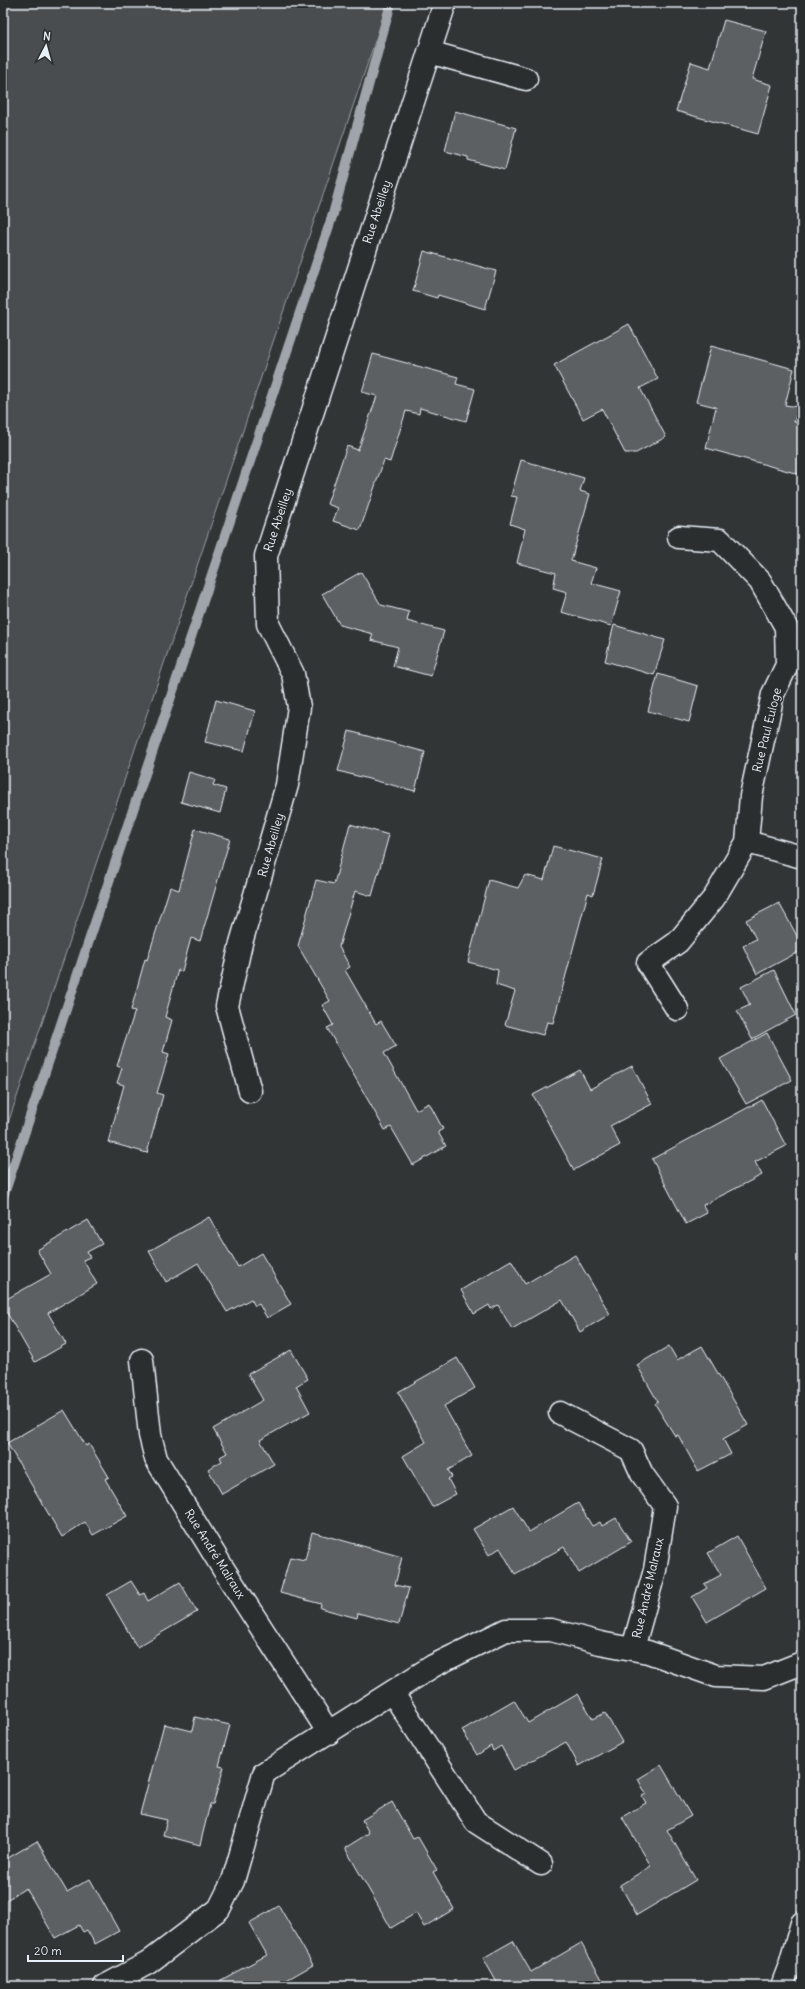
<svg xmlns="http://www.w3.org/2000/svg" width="805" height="1989" font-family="Delius,sans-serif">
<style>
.green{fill:#494d4f;stroke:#989fa4}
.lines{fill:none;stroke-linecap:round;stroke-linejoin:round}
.stream{stroke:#9fa5aa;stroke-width:10}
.building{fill:#5c6063;stroke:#e8f1f8}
.minor-casing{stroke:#e8f1f8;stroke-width:25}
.minor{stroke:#2a2d2e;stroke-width:22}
.labels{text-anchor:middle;stroke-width:3;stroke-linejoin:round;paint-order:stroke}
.street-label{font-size:12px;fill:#e8f1f8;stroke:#2a2d2e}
</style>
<rect width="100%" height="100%" fill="#323536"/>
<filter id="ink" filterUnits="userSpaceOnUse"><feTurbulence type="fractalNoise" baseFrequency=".025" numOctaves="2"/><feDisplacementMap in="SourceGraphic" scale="8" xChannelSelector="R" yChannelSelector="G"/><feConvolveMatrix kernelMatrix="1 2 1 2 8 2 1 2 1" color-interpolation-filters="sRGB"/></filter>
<g filter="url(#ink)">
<!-- green -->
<path class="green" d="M 3,3 L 388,3 L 3,1138 Z"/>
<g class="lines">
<!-- stream -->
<path class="stream" d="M 3,1197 L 333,214 L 391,3"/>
</g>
<!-- building -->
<path class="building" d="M 724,20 L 766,31 L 752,79 L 772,85 L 758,134 L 676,111 L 691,62 L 710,68 Z
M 455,111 L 516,128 L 505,170 L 468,160 L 468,157 L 445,151 Z
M 424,251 L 496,271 L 485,309 L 438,295 L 437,298 L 413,291 Z
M 629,324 L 658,379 L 640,388 L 666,437 L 636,453 L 625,453 L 602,409 L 583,419 L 554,365 Z
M 711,346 L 794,369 L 785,405 L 799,407 L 794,422 L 802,423 L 802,475 L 706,448 L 716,407 L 696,402 Z
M 373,354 L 458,377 L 456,384 L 475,389 L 466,421 L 420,408 L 419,414 L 406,411 L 390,462 L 384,460 L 360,530 L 333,521 L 338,508 L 327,504 L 347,446 L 358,450 L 377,396 L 362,392 Z
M 521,460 L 584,478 L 580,491 L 590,494 L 571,561 L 596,568 L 591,583 L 621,591 L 611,626 L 561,612 L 567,592 L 553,588 L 556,573 L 517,563 L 525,529 L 510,524 L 517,497 L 511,496 Z
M 361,572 L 381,605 L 409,612 L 407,621 L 444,631 L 431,676 L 393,666 L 398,647 L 371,640 L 373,634 L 340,625 L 322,594 Z
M 614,625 L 665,640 L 654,675 L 605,661 Z
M 658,674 L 698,686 L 689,722 L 648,711 Z
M 216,700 L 255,711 L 244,751 L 205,742 Z
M 349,731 L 425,752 L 415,791 L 338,771 Z
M 189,772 L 215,780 L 213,785 L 226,789 L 220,813 L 181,802 Z
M 350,824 L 389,835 L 372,896 L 355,891 L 339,947 L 350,967 L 345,970 L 376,1024 L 381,1021 L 396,1046 L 384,1053 L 416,1110 L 429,1103 L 443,1129 L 438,1132 L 446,1146 L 413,1165 L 391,1127 L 385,1130 L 327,1028 L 333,1025 L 322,1005 L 330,1001 L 298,946 L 316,880 L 334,884 Z
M 195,829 L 230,839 L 200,941 L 191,938 L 182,971 L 178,970 L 165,1017 L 172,1020 L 163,1052 L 169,1054 L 157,1093 L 163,1095 L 147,1153 L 108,1142 L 124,1085 L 117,1083 L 122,1068 L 117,1066 L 135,1011 L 131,1010 L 145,959 L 147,960 L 170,887 L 179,890 Z
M 553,846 L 603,859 L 593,895 L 588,893 L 553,1023 L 547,1022 L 543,1035 L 505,1025 L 515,991 L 496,985 L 498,970 L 468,962 L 489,880 L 518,888 L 525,875 L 544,880 Z
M 779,903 L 802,945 L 802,950 L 757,974 L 743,946 L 756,939 L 746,920 Z
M 774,970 L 796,1015 L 752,1039 L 737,1011 L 750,1005 L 741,987 Z
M 767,1033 L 792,1080 L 746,1104 L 720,1059 Z
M 632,1066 L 652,1104 L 610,1126 L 620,1145 L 574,1170 L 533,1095 L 580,1070 L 590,1089 Z
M 762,1100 L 786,1146 L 755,1162 L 762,1175 L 703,1205 L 707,1213 L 686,1224 L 652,1159 Z
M 209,1217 L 238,1267 L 261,1253 L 291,1304 L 267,1318 L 259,1304 L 255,1306 L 251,1299 L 227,1312 L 198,1263 L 166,1282 L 149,1251 Z
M 88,1220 L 102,1244 L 87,1252 L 90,1257 L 83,1260 L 97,1284 L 48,1313 L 66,1344 L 35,1362 L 3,1306 L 3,1301 L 51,1274 L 37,1250 Z
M 575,1255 L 610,1314 L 580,1332 L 562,1300 L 512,1329 L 498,1305 L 491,1309 L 489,1305 L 474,1314 L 461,1290 L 511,1260 L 525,1284 Z
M 669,1346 L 677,1360 L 702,1346 L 748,1425 L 723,1439 L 731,1454 L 698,1471 L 678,1435 L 675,1436 L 655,1404 L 658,1402 L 637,1365 Z
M 291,1350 L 308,1379 L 296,1386 L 310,1412 L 260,1440 L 274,1464 L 222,1494 L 208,1469 L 222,1461 L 220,1457 L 227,1453 L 213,1429 L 263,1400 L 248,1374 Z
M 457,1358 L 475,1388 L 444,1406 L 472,1456 L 448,1470 L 452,1477 L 448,1479 L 456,1494 L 432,1507 L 403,1456 L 426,1442 L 398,1392 Z
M 64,1410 L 86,1446 L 89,1444 L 109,1477 L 105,1479 L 127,1516 L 93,1535 L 85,1522 L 62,1537 L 7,1443 Z
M 578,1503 L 592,1526 L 600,1522 L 602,1526 L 616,1518 L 631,1542 L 579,1573 L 564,1547 L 515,1574 L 500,1548 L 489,1555 L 473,1529 L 513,1506 L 529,1532 Z
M 312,1532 L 402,1557 L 395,1585 L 409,1588 L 399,1624 L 358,1613 L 357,1618 L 320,1608 L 321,1604 L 280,1593 L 290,1557 L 305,1560 Z
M 737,1536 L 766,1588 L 707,1622 L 692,1597 L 707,1588 L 704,1584 L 721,1575 L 708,1553 Z
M 131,1581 L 140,1595 L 144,1593 L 148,1601 L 180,1582 L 197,1612 L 137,1647 L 107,1595 Z
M 578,1694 L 593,1719 L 605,1713 L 622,1742 L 579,1766 L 566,1742 L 514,1770 L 501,1746 L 493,1751 L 491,1746 L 477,1755 L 462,1730 L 514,1700 L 528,1723 Z
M 195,1717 L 230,1725 L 219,1766 L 224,1767 L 213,1804 L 210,1804 L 200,1845 L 163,1835 L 167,1820 L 140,1814 L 164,1724 L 192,1731 Z
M 661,1765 L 691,1816 L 667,1830 L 696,1880 L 637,1915 L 620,1885 L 651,1866 L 622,1817 L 646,1803 L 642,1796 L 646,1794 L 638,1779 Z
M 392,1802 L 413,1839 L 418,1837 L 437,1870 L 433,1872 L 454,1909 L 424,1927 L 416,1913 L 391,1928 L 345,1848 L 369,1833 L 362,1820 Z
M 37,1841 L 67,1892 L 90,1879 L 119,1931 L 95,1944 L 87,1930 L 83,1932 L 79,1925 L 55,1938 L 26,1888 L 3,1902 L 3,1861 Z
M 279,1906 L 313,1965 L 276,1986 L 210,1986 L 267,1955 L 249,1923 Z
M 513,1941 L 531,1972 L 581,1943 L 606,1986 L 499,1986 L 483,1958 Z"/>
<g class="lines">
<!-- minor casing -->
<g class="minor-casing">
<path id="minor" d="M 429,52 L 526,79
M 679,537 L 720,540 L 760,581 L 786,627 L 787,665 L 773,694 L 751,796 L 747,842
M 677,1009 L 648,963 L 678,942 L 714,898 L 747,842 L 802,857
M 250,1091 L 227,1006 L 241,943 L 287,785 L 299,707 L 293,674 L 268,624 L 266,556 L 445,3
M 142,1360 L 150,1435 L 156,1459 L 224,1570 L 329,1733
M 560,1413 L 631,1450 L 642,1474 L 665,1506 L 655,1570 L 633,1648
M 392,1692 L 476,1822 L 541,1864
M 105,1986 L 148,1963 L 219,1909 L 233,1881 L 264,1773 L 433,1666 L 506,1630 L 551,1630 L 600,1643 L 648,1652 L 716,1676 L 764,1678 L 802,1663
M 782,1986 L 790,1965 L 802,1923"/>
</g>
<!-- minor -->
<use href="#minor" class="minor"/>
</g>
</g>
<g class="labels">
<!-- street labels -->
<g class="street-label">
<text transform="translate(377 212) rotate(-72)" y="4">Rue Abeilley</text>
<text transform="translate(278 520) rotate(-72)" y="4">Rue Abeilley</text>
<text transform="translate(767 730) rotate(-76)" y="4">Rue Paul Euloge</text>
<text transform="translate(271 845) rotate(-74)" y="4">Rue Abeilley</text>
<text transform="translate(215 1554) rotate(58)" y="4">Rue André Malraux</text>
<text transform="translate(648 1588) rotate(-77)" y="4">Rue André Malraux</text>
</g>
</g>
<!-- margin -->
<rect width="805" height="1989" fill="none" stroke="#2a2d2e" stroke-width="16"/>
<rect x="8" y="8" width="789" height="1973" fill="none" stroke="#e8f1f8" stroke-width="1.5" filter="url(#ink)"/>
<!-- north arrow -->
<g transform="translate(46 46) rotate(6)" stroke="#2a2d2e" stroke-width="3" paint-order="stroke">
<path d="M0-3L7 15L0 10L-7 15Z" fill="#e8f1f8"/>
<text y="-6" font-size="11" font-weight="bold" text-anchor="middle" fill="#e8f1f8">N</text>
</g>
<!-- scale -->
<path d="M28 1955v6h95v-6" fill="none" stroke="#e8f1f8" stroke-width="2"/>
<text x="34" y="1955" font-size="12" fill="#e8f1f8" stroke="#2a2d2e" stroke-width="3" paint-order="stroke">20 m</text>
</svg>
